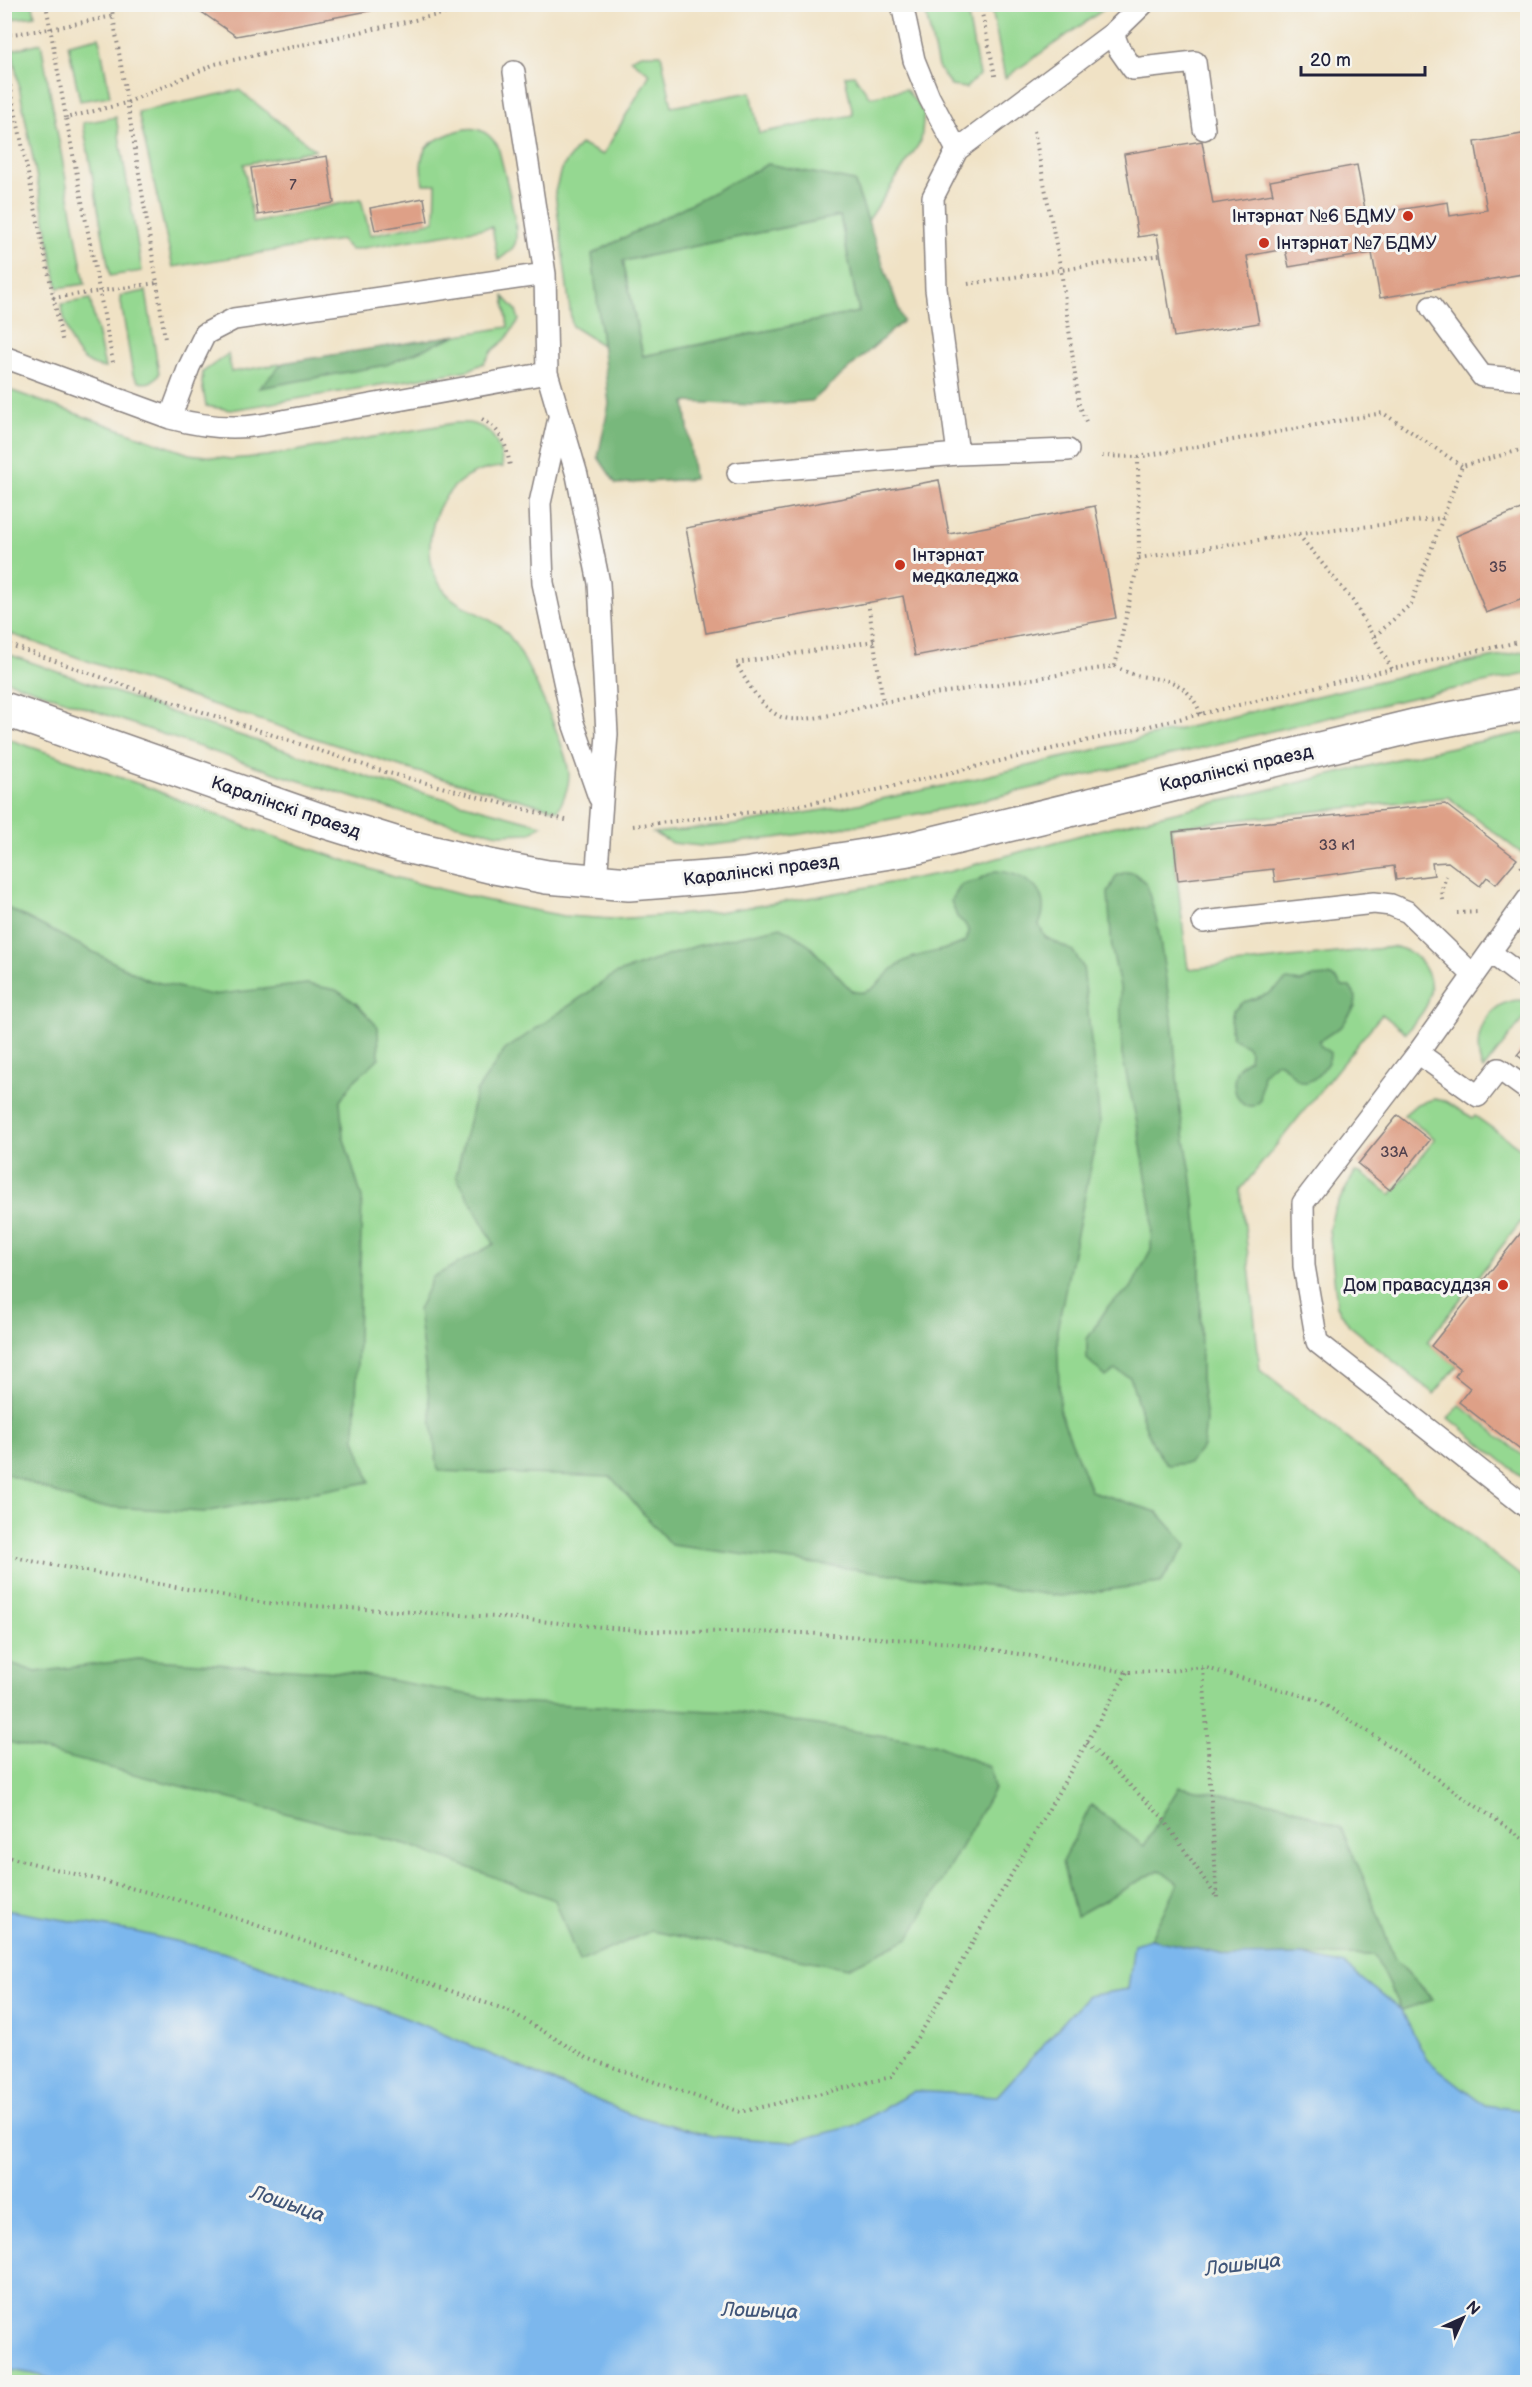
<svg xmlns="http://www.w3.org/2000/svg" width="1532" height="2387" font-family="'Balsamiq Sans',sans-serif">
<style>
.green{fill:#95d891;stroke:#5c7d66;stroke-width:1.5}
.forest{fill:#78b87b;stroke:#4d6d5b;stroke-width:1.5;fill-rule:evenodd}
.water{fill:#7bb7ed;stroke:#4e6c94;stroke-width:1.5}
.building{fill:#dea087}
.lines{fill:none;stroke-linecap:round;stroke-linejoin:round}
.lane-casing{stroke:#898280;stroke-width:24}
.street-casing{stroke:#898280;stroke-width:36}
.path{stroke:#898280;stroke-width:4;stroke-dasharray:1.5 4.5;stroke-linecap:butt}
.lane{stroke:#fff;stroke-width:21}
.street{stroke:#fff;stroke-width:33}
.poi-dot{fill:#c8321e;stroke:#f6f6f2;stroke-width:2}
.labels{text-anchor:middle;stroke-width:6;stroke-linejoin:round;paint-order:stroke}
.number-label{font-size:15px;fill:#51424e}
.poi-label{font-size:18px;fill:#22223b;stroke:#f6f6f2;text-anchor:end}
.street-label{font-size:18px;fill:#22223b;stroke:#f6f6f2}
.water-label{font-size:20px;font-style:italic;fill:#415679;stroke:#f6f6f2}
</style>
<rect width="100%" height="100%" fill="#f6f6f2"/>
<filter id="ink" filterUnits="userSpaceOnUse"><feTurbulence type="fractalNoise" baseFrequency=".0167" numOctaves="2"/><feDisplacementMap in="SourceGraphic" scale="12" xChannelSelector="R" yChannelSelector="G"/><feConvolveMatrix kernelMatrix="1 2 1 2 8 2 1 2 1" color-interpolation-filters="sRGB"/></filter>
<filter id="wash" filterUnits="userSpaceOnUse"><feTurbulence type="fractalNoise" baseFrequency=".008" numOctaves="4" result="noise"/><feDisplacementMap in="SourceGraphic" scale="24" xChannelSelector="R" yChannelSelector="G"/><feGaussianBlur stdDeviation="1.35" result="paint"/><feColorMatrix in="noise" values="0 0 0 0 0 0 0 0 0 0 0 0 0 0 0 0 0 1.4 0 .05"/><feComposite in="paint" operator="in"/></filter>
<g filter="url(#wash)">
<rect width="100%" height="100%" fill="#f0e2c5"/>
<!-- green -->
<path class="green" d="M 991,4 L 1110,4 L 1110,5 L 1005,78 Z
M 4,5 L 33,5 L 35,16 L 5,20 Z
M 924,5 L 966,5 L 979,75 L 966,88 L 951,86 L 938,67 Z
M 99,37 L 110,96 L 80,101 L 68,44 Z
M 41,43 L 85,284 L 58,288 L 12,50 Z
M 641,54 L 661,54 L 672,107 L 751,92 L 759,133 L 853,115 L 845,76 L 854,75 L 870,97 L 906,89 L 924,113 L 921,141 L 868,221 L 854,181 L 593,254 L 602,345 L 572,326 L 555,192 L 561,169 L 580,144 L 603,155 L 650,74 L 630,59 Z
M 239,90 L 315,150 L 244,164 L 253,223 L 361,199 L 370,235 L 435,221 L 436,184 L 423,184 C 421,172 419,157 427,147 C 435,138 465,126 476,129 C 486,131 492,138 498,146 C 502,165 521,229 515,244 C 512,251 504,256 498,260 L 492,227 L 351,250 L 341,240 L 173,267 L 138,112 Z
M 116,117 L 142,271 L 110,276 L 83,123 Z
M 840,216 L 859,312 L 643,356 L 623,261 Z
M 146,291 L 159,374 C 153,382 149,384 139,382 L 133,375 L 120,296 Z
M 504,297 L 516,310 L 519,320 L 506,339 L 493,350 L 484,363 L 469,370 L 231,410 L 206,406 L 202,383 L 203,372 L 228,354 L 231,372 L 508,327 Z
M 90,299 L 105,368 C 71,364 67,331 61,304 Z
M 4,388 L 189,454 L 231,459 L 267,456 L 454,423 C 487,420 499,436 503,467 C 486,468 471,472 457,484 C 430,508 420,557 442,588 C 458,610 487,613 505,631 C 524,650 568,750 569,775 C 569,788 564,799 558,810 L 415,771 L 202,701 L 5,632 Z
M 1527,651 L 1527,674 L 1406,699 L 954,807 L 865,824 L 775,838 L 701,846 L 672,843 L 653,833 L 733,825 L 853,805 L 957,783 L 1400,676 Z
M 5,653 L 193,720 L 383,782 L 542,825 L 530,833 L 499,834 L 404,813 L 284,776 L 5,680 Z
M 1527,732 L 1527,844 L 1521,853 L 1448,797 L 1171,827 L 1188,969 L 1393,947 C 1419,950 1437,976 1428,1002 C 1424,1013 1413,1024 1406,1033 L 1382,1014 L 1241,1189 L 1260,1370 L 1527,1581 L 1527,2382 L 5,2382 L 5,738 L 145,786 L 252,829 L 394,877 L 462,895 L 517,907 L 564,916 L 614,919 L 717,912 L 815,897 L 948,872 L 1095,831 L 1423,753 Z
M 1520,1000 L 1527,1002 L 1527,1014 L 1483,1070 C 1470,1041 1484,1001 1520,1000 Z
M 1434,1099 L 1445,1101 L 1473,1118 L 1475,1116 L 1527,1153 L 1527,1214 L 1427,1342 L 1457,1366 L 1434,1394 L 1349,1325 L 1337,1306 L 1329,1229 L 1334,1210 L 1355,1172 L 1361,1173 L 1391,1195 L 1435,1139 L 1404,1115 L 1417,1104 Z
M 1460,1405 L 1527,1459 L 1527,1481 L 1449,1418 Z"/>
<!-- forest -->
<path class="forest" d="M 768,164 L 854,181 L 903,321 L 812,401 L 753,405 L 685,402 L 694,479 L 616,484 L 598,457 L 609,404 L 592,254 ZM 840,216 L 859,312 L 643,356 L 623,261 Z
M 457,335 L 386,365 L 259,388 L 283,363 Z
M 995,871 C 1025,873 1054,891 1039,925 L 1045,937 L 1073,951 L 1083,967 L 1100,1123 L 1057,1330 L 1060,1412 L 1091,1491 L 1157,1512 L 1187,1545 L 1160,1583 L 1061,1596 L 671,1545 L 611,1477 L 438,1471 L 418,1310 L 433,1277 L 494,1244 L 456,1176 L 476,1092 L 505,1050 L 615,974 L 696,946 L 781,927 L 807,943 L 852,991 C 873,998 880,978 895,967 C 915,951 944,954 966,941 L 969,932 L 965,924 L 957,917 L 951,901 L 961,885 L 978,880 Z
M 1126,872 L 1134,873 L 1146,883 L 1157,922 L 1172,1018 L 1180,1111 L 1191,1173 L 1200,1253 L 1201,1378 L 1206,1420 L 1203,1447 L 1189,1463 L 1168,1465 C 1146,1443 1140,1407 1130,1377 L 1115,1370 L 1106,1377 L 1087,1359 L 1087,1339 L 1109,1305 L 1131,1288 L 1151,1249 L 1152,1212 L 1137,1123 L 1122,1055 L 1120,987 L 1112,950 L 1108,893 L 1116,876 Z
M 4,906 L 148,980 L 211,995 L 307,984 L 336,990 L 356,1003 L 378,1027 L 379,1058 L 353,1082 L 340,1101 L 343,1136 L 362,1198 L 355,1439 L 370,1482 L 204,1512 L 89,1506 L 5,1473 Z
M 1328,976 L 1336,979 L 1343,987 L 1350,987 L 1356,997 L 1355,1007 L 1342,1026 L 1319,1041 L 1320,1045 L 1330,1053 C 1331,1063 1314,1084 1303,1082 C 1292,1080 1289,1065 1277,1062 L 1263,1074 L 1260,1101 L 1254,1106 L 1245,1106 C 1229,1093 1231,1068 1249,1059 L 1250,1052 L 1247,1046 L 1232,1038 L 1230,1030 L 1234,1010 L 1244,1002 L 1268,994 L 1287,980 L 1301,982 L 1313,977 Z
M 138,1659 L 352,1673 L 508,1702 L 737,1712 L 934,1744 L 990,1767 L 994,1789 L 909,1938 L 848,1968 L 651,1931 L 579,1962 L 555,1900 L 409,1845 L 5,1741 L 5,1661 L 36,1672 Z
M 1179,1787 L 1284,1804 L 1341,1828 L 1365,1881 L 1394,1958 L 1433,2000 L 1401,2010 L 1374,1955 L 1230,1956 L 1150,1939 L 1178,1884 L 1159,1870 L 1076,1916 L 1062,1862 L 1091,1805 L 1144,1846 Z"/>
<!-- water -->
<path class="water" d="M 5,1910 L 136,1932 L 222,1952 L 316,1984 L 413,2021 L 629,2114 L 712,2136 L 791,2142 L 853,2126 L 914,2091 L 997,2096 L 1087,1996 L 1128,1989 L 1134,1944 L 1150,1939 L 1230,1956 L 1303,1955 L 1344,1965 L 1401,2010 L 1427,2060 L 1485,2105 L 1527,2111 L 1527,2382 L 62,2382 L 34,2374 L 5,2369 Z"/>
<g id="blocks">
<!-- building -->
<path class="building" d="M 190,4 L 394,4 L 395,6 L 236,36 Z
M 1528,133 L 1528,273 L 1380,298 L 1372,253 L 1289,267 L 1285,249 L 1247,256 L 1259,323 L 1174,337 L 1157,234 L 1138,237 L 1124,154 L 1202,141 L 1213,204 L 1273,194 L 1270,181 L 1357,165 L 1366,215 L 1448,202 L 1450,216 L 1487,210 L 1475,142 Z
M 327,156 L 334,203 L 258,215 L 251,168 Z
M 424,198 L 428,221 L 375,230 L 370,208 Z
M 939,480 L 949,534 L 1095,506 L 1116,618 L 915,656 L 903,596 L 706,633 L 686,528 Z
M 1528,506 L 1528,597 L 1486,613 L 1456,536 Z
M 1445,804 L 1517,859 L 1496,884 L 1487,877 L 1480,886 L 1448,862 L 1432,863 L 1434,875 L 1396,880 L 1394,866 L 1275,882 L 1273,869 L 1178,880 L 1173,832 Z
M 1528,1042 L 1528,1063 L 1517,1055 Z
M 1398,1115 L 1430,1140 L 1390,1190 L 1358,1164 Z
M 1528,1224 L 1528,1456 L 1459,1402 L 1470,1388 L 1455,1376 L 1460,1369 L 1431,1346 Z"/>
</g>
</g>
<g filter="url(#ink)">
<use href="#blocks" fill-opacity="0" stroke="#898280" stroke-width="1.5"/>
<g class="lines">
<!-- lane casing -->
<g class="lane-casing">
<path id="lane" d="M 902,4 L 914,60 L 929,97 L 957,150
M 1113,33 L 1119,49 L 1133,69 L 1195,62 L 1204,129
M 514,72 L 545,274 L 547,373 L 577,475 L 599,583 L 607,734 L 596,882
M 1431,307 L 1482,376 L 1528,380
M 4,357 L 170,418 C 200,426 229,430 260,425 L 547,373
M 170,418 L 189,367 L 205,334 L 234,319 L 545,274
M 559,418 L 540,503 L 543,583 L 573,723 L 599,797
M 958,454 L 1068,450
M 738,473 L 958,454 L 936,289 L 933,197 L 957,150 L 1113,33 L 1143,4
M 1528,899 L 1418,1053 L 1303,1203 L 1304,1266 L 1317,1342 L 1528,1508
M 1203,922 L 1374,903 L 1391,905 L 1408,912 L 1473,975
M 1490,952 L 1528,981
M 1418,1053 L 1478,1096 L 1499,1069 L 1528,1090"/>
</g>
<!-- street casing -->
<g class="street-casing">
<path id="street" d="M 4,709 L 317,819 L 401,845 L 489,866 L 547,877 L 629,884 L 744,875 L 909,849 L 1414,726 L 1528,704"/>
</g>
<!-- path -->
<path class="path" d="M 46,4 L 66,118
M 980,4 L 996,80
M 4,35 L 50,29 L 113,16
M 4,56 L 63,344
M 1034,131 L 1061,270 L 1079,404 L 1087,424
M 157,283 L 165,339
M 968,284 L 1160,255
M 53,298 L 157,283 L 111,4
M 113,362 L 66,118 L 126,103 L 215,64 L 487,4
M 482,419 C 502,430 507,446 510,467
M 1138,457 L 1383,413 L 1462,466
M 1299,534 L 1443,518
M 1139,558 L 1298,534 L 1353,601 L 1392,669
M 868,602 L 883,702 L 1115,666 L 1139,558 L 1138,457 L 1100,456
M 1375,636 L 1411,604 L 1462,466 L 1528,448
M 874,641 L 736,663 C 746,681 760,706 779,716 C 800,727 860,707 883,702
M 4,643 L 163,699 L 385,772 L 569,821
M 1115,666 C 1150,688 1180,665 1201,714
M 633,826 L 770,810 L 851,796 L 1392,669 L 1528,640
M 1521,868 L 1528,859
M 1443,900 L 1442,889 L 1446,876
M 1457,913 L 1479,912
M 4,1554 L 36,1562 L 265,1603 L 496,1617 L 645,1631 L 803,1633 L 953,1643 L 1127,1672 L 1168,1671 L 1203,1667 L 1317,1700 L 1372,1734 L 1528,1842
M 1087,1743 L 1162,1817 L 1217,1898 L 1203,1667
M 4,1856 L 194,1904 L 510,2011 L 587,2058 L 740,2112 L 891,2077 L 925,2026 L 1127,1672"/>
<!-- lane -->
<use href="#lane" class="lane"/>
<!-- street -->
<use href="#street" class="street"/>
</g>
</g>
<!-- markers -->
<g class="poi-dot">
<circle cx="1408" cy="216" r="6"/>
<circle cx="1264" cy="243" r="6"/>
<circle cx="900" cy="565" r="6"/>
<circle cx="1503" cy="1285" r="6"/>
</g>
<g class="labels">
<!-- number labels -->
<g class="number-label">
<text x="293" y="190">7</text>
<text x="1498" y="572">35</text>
<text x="1337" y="850">33 к1</text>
<text x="1394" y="1157">33А</text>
</g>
<!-- poi labels -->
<g class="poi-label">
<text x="1396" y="222">Інтэрнат №6 БДМУ</text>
<text x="1276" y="249" text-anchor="start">Інтэрнат №7 БДМУ</text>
<text x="912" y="561" text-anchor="start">Інтэрнат<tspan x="912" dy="21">медкаледжа</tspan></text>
<text x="1491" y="1291">Дом правасуддзя</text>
</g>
<!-- street labels -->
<g class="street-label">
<text transform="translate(1236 768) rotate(-13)" y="6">Каралінскі праезд</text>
<text transform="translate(286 807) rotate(19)" y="6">Каралінскі праезд</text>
<text transform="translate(761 870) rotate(-7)" y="6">Каралінскі праезд</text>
</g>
<!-- water labels -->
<g class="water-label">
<text transform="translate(288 2203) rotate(19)" y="7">Лошыца</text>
<text transform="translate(1243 2264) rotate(-7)" y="7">Лошыца</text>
<text transform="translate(760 2310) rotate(2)" y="7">Лошыца</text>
</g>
</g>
<!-- margin -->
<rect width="1532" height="2387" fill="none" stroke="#f6f6f2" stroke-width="24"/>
<!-- north arrow -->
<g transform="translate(1463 2318) rotate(45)" stroke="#f6f6f2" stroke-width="4.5" paint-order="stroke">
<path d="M0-4.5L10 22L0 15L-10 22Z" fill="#22223b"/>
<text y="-9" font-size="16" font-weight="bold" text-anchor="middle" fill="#22223b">N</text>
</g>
<!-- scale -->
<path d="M1301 66v9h124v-9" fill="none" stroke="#22223b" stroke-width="3"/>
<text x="1310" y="66" font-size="18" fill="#22223b" stroke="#f6f6f2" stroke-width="4.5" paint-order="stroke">20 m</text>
</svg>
